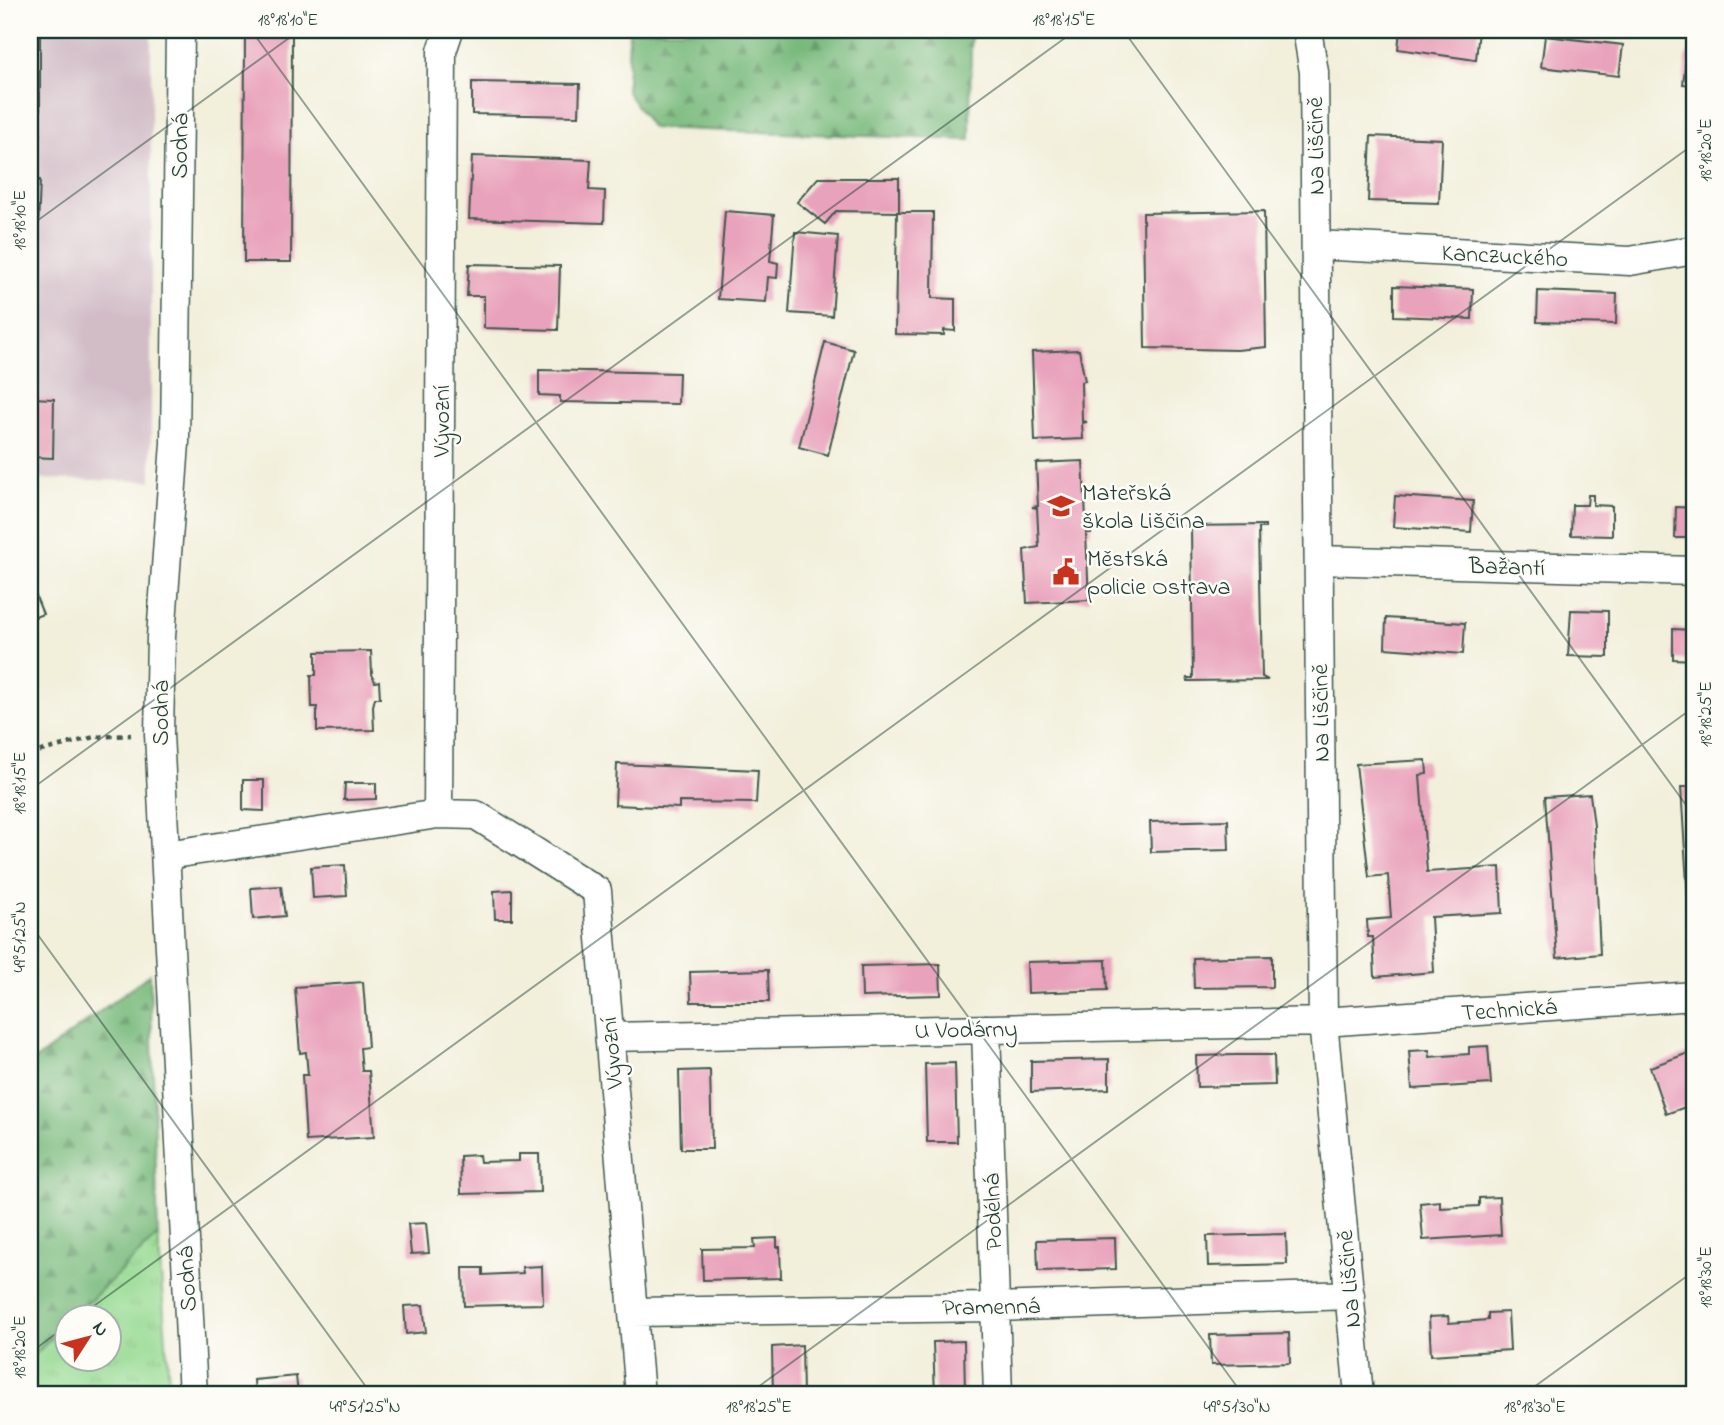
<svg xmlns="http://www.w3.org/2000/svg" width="1724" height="1425" font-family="'Indie Flower',sans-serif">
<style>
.industrial{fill:#d2bdc7}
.grass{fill:url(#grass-tufts);stroke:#5a8c63;stroke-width:2}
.forest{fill:url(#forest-firs);stroke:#4c7c58;stroke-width:2}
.building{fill:#e9a2bb}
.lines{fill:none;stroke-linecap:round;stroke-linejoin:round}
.street-casing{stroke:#3f584d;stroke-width:31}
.path{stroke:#3f584d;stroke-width:4.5;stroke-dasharray:5 5;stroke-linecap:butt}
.street{stroke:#fff;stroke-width:28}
.ticks{fill:none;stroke:#1f3d34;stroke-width:2;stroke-opacity:0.45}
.labels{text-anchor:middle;stroke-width:5;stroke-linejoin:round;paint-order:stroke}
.street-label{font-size:24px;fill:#1f3d34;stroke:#fdfcf7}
.poi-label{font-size:24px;fill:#1f3d34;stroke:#fdfcf7;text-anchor:start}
.neatline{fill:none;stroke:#1f3d34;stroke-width:2.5}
.ticks-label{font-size:18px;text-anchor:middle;fill:#1f3d34}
</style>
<defs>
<pattern id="grass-tufts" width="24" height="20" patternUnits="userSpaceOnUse" patternTransform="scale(1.75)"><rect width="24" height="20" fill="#96da92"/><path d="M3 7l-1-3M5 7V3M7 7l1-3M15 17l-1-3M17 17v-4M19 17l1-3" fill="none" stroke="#81bc7e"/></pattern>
<pattern id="forest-firs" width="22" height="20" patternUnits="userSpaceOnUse" patternTransform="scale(1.75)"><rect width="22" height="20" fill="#78ba7c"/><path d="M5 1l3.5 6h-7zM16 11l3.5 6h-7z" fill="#629866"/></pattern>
</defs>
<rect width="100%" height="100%" fill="#fdfcf7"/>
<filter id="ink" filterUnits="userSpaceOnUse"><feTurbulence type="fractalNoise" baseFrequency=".0143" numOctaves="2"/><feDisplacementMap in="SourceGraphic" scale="14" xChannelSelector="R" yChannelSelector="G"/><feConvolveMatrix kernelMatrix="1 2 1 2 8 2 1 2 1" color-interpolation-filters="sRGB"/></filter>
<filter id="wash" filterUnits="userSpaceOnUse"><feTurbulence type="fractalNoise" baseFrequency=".00686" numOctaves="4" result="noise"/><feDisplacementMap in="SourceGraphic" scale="28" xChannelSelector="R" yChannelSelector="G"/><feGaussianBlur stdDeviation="1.57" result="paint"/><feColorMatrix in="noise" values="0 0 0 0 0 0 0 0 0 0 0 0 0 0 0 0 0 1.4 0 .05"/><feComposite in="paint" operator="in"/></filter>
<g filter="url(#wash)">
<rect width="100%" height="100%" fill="#f2efdb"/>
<!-- industrial -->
<path class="industrial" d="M 30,30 L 151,30 L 151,481 L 30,479 Z"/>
<!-- grass -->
<path class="grass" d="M 158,1235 L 170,1395 L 30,1395 L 30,1359 L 66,1324 L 66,1358 L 108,1358 L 108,1316 L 74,1316 Z"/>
<!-- forest -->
<path class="forest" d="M 629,30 L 971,30 L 970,140 L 652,128 L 627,92 Z
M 150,974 L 158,1235 L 74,1316 L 66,1316 L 66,1324 L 30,1359 L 30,1064 Z"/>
<g id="blocks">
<!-- building -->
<path class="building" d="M 30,30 L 40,30 L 40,137 L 30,137 Z
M 245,30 L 292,30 L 291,262 L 244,262 Z
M 1400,30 L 1479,30 L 1476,60 L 1398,49 Z
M 1545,36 L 1623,45 L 1619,76 L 1541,67 Z
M 1687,53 L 1694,54 L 1694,85 L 1683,84 Z
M 472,82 L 580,84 L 579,116 L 472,114 Z
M 1371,136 L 1442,139 L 1439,203 L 1368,201 Z
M 472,156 L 591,160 L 589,190 L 605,191 L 604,223 L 469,219 Z
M 818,178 L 899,178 L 899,212 L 836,211 L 825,224 L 797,202 Z
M 30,180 L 40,180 L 37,252 L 30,252 Z
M 725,211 L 774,215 L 770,261 L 778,263 L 777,278 L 768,277 L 766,302 L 718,299 Z
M 1264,211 L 1266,347 L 1237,350 L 1145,348 L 1143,213 Z
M 897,212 L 933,212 L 932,298 L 955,299 L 955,331 L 944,330 L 944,335 L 895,334 Z
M 795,232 L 838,236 L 832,316 L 789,313 Z
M 469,264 L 560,266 L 558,330 L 484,328 L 484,296 L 467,296 Z
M 1394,286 L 1473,289 L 1472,319 L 1394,316 Z
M 1538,291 L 1617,294 L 1616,324 L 1537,322 Z
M 825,342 L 854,350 L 828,455 L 799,447 Z
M 1079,350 L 1085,381 L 1081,382 L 1082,421 L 1087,422 L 1082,423 L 1083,439 L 1035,441 L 1032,352 Z
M 539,370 L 679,373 L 678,404 L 560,402 L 560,396 L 539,395 Z
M 30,398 L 54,399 L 53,458 L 30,457 Z
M 1083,461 L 1086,519 L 1090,519 L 1091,533 L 1086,533 L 1089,600 L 1027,603 L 1024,550 L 1039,547 L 1037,508 L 1032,507 L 1038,506 L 1036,463 Z
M 1588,495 L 1593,495 L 1593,505 L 1612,506 L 1612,536 L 1571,535 L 1572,505 L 1587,505 Z
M 1395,496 L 1473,501 L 1471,532 L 1393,527 Z
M 1676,507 L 1694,508 L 1694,538 L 1675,538 Z
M 1265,525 L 1265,528 L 1259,528 L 1262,677 L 1268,680 L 1188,681 L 1187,678 L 1193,678 L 1191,528 L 1185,526 Z
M 30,582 L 43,614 L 30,619 Z
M 1571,610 L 1608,611 L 1608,657 L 1568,656 Z
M 1386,618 L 1465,623 L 1463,654 L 1385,648 Z
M 1673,629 L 1694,630 L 1694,660 L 1673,659 Z
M 371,651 L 372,674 L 375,682 L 379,681 L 380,698 L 375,698 L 373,706 L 374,730 L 317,731 L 317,707 L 312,707 L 311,675 L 316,675 L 316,652 Z
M 1426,760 L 1427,774 L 1420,775 L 1427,872 L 1500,867 L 1502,913 L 1431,917 L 1434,972 L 1375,977 L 1373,937 L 1368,937 L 1367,920 L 1391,918 L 1388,875 L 1369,877 L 1356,764 Z
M 617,764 L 758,770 L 756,803 L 679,802 L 679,808 L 615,805 Z
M 243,780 L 264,780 L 264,811 L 243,810 Z
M 345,783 L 376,783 L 376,799 L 344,800 Z
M 1681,787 L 1694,787 L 1694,948 L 1691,948 Z
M 1590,794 L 1594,826 L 1600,954 L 1557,958 L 1545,797 Z
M 1228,820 L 1229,850 L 1151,852 L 1150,822 Z
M 345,865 L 347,896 L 313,898 L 311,867 Z
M 281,886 L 285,916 L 253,919 L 251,888 Z
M 512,890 L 512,919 L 495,919 L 494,891 Z
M 1272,956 L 1272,987 L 1194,988 L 1193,958 Z
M 1106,960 L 1107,990 L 1028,993 L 1027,962 Z
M 940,964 L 941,995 L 862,997 L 861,966 Z
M 768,970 L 769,1002 L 691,1002 L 690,972 Z
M 363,982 L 368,1047 L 360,1048 L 362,1071 L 369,1071 L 374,1137 L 306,1141 L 302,1075 L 308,1075 L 306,1052 L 300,1053 L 295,987 Z
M 1488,1046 L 1491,1084 L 1412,1089 L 1409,1051 L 1429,1050 L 1430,1057 L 1469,1054 L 1469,1047 Z
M 1694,1051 L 1694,1104 L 1666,1114 L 1650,1067 Z
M 1236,1055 L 1274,1055 L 1275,1085 L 1197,1087 L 1196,1056 Z
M 1109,1059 L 1109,1089 L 1031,1092 L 1031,1061 Z
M 955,1063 L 957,1142 L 927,1142 L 925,1064 Z
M 710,1070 L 712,1149 L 681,1149 L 679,1071 Z
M 519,1154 L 539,1154 L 540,1192 L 461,1194 L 460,1156 L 479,1155 L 480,1162 L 519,1161 Z
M 1499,1197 L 1501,1235 L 1423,1240 L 1420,1203 L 1440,1201 L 1440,1208 L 1479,1206 L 1479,1198 Z
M 426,1223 L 429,1253 L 411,1254 L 408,1224 Z
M 1286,1234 L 1287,1264 L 1208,1266 L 1207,1236 Z
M 777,1238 L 777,1247 L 780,1247 L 781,1278 L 703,1280 L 702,1249 L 755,1248 L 754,1239 Z
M 1115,1238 L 1116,1269 L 1038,1271 L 1037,1240 Z
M 542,1266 L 543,1304 L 464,1306 L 463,1268 L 483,1268 L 483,1275 L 523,1273 L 522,1267 Z
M 423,1305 L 426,1332 L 406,1334 L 404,1306 Z
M 1508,1312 L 1510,1350 L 1431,1355 L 1429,1317 L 1448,1316 L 1449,1323 L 1488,1320 L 1488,1313 Z
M 1289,1333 L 1290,1363 L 1211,1365 L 1210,1335 Z
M 964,1341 L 965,1395 L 935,1395 L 933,1342 Z
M 802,1345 L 803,1395 L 773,1395 L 772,1347 Z
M 296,1376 L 298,1395 L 255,1395 L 254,1380 Z"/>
</g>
</g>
<g filter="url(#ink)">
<use href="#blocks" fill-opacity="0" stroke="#3f584d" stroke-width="2"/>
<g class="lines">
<!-- street casing -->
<g class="street-casing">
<path id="street" d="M 180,30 L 175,443 L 161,637 L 159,734 L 193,1395
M 1307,30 L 1314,72 L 1323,1022 L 1359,1395
M 1316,245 L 1630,261 L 1694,250
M 1319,560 L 1694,571
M 438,814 L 442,51 L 449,30
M 166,855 L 438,814 L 476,815 L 597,891 L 640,1395
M 986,1029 L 998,1395
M 610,1037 L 1323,1022 L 1694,996
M 633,1312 L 995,1307 L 1350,1295"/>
</g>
<!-- path -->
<path class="path" d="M 30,754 L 94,737 L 131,735"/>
<!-- street -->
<use href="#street" class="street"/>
</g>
</g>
<!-- ticks -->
<path class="ticks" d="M 251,30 L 1243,1395M 1123,30 L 1694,816M 30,226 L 300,30M 30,790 L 1076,30M 30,924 L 372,1395M 80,1316 L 1694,144M 30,1353 L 66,1326M 747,1395 L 1694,707M 1523,1395 L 1694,1271"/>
<!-- icons -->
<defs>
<g id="school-bare" transform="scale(2.1)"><path d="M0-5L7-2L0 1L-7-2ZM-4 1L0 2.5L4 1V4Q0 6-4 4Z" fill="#c8321e" stroke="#fdfcf7" stroke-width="2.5" paint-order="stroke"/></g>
<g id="civic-bare" transform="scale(2.1)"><path d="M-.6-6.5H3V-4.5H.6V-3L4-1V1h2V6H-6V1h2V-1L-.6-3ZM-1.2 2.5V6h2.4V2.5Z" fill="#c8321e" stroke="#fdfcf7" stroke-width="2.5" paint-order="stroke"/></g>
</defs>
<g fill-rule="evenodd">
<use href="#school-bare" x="1061" y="506"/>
<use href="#civic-bare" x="1066" y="572"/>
</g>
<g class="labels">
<!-- street labels -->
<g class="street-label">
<text transform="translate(179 146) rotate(-89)" y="8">Sodná</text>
<text transform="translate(1315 146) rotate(-91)" y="8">Na Liščině</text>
<text transform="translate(1505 255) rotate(3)" y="8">Kanczuckého</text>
<text transform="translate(441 421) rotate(-90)" y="8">Vývozní</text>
<text transform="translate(1507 566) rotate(2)" y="8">Bažantí</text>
<text transform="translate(160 713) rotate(-90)" y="8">Sodná</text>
<text transform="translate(1320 713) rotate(-91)" y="8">Na Liščině</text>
<text transform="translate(1509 1009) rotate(-4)" y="8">Technická</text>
<text transform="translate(966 1029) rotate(-1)" y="8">U Vodárny</text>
<text transform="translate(611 1053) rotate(-95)" y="8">Vývozní</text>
<text transform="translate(992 1212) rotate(-92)" y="8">Podélná</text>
<text transform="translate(186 1279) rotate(-93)" y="8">Sodná</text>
<text transform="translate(1348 1279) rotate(-95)" y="8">Na Liščině</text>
<text transform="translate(991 1306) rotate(-1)" y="8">Pramenná</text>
</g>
<!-- poi labels -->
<g class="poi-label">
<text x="1082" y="500">Mateřská<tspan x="1082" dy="28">škola Liščina</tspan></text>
<text x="1087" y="566">Městská<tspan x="1087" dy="28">policie Ostrava</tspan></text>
</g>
</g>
<!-- margin -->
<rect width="1724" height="1425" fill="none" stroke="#fdfcf7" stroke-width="77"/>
<!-- north arrow -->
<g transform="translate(88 1338) rotate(54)"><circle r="33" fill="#fdfcf7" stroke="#a4b0a9" stroke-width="2"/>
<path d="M0-5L12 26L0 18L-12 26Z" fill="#c8321e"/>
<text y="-10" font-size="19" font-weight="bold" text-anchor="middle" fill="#1f3d34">N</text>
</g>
<rect x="38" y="38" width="1648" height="1348" class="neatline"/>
<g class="ticks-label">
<text x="288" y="25">18°18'10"E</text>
<text x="1064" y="25">18°18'15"E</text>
<text transform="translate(1705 150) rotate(-90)" y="6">18°18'20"E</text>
<text transform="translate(19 220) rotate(-90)" y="6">18°18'10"E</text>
<text transform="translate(1705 714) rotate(-90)" y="6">18°18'25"E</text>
<text transform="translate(19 783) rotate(-90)" y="6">18°18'15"E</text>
<text transform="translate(19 937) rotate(-90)" y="6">49°51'25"N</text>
<text transform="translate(1705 1277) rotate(-90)" y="6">18°18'30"E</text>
<text transform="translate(19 1347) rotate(-90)" y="6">18°18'20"E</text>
<text x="365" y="1412">49°51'25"N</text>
<text x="759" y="1412">18°18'25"E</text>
<text x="1237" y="1412">49°51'30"N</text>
<text x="1535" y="1412">18°18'30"E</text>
</g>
</svg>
